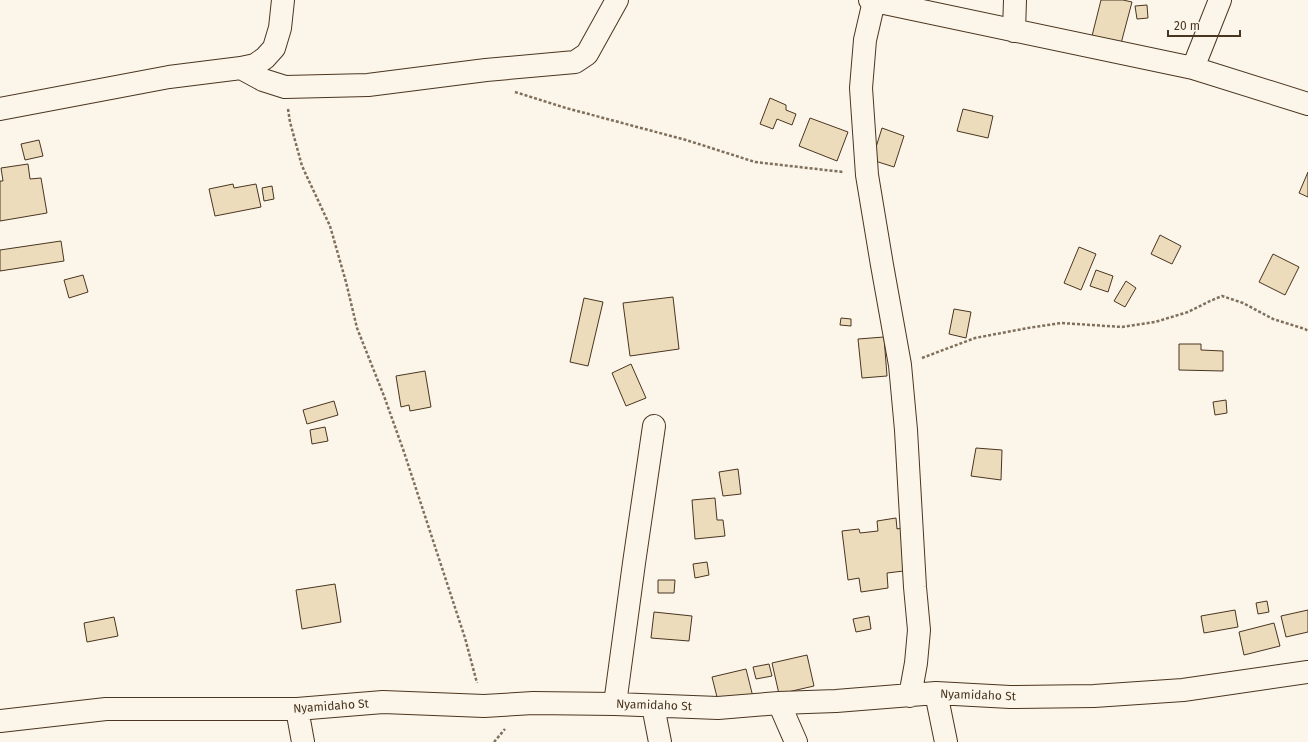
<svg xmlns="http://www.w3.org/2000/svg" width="1308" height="742" font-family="'Fira Sans',sans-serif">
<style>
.building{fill:#ecdcbc;stroke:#4a3520}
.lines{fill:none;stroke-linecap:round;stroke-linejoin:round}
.minor-casing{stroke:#4a3520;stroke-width:24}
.path{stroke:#7f6f5c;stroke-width:2.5;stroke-dasharray:3 2;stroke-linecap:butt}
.minor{stroke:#fbf6e9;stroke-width:22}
.labels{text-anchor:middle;stroke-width:3;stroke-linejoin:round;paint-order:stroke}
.street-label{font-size:12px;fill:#4a3520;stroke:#fbf6e9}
</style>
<rect width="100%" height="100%" fill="#fbf6e9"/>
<!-- building -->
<path class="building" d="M 1101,0 L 1123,0 L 1132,2 L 1119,51 L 1090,44 Z
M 1147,5 L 1148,18 L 1137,19 L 1135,6 Z
M 770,98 L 786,105 L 786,110 L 796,114 L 792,125 L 777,119 L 773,129 L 760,124 Z
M 963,109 L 993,116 L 988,138 L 957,131 Z
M 810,118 L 848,132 L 837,161 L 799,146 Z
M 882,128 L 904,136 L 894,167 L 872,160 Z
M 39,140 L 43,156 L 25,160 L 21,144 Z
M 28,164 L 30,179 L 41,178 L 47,213 L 0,221 L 0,181 L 3,181 L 1,168 Z
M 1308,172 L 1308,197 L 1299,193 Z
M 233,184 L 234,188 L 256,184 L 261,207 L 215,216 L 209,189 Z
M 272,186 L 274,199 L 264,201 L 262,188 Z
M 1160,235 L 1181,246 L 1172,264 L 1151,254 Z
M 61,241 L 64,261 L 0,271 L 0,250 Z
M 1079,247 L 1096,254 L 1081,290 L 1064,283 Z
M 1273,254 L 1299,267 L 1285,295 L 1259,282 Z
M 1096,270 L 1113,276 L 1108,292 L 1090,286 Z
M 83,275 L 88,292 L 69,298 L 64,280 Z
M 1126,281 L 1136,288 L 1125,307 L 1114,301 Z
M 673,297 L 679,349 L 630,356 L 623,303 Z
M 584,298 L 603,302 L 588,366 L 570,362 Z
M 954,309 L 971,312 L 966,338 L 949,334 Z
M 841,318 L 851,319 L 851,326 L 840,325 Z
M 884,337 L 887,376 L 862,378 L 858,339 Z
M 1179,344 L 1201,344 L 1201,350 L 1223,351 L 1223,371 L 1179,370 Z
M 631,364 L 646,398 L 626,406 L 612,373 Z
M 425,371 L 431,407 L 410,411 L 409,405 L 401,407 L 396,376 Z
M 1226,400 L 1227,413 L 1215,415 L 1213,402 Z
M 334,401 L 338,415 L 307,424 L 303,410 Z
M 325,427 L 328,441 L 312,444 L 310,430 Z
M 976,448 L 1002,450 L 1001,480 L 971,476 Z
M 738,469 L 741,494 L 723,496 L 719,472 Z
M 715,498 L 717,520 L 723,520 L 725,536 L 695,539 L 692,500 Z
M 896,518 L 897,529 L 906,527 L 912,570 L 887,573 L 888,588 L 861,592 L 859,578 L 848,580 L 842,531 L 859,529 L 860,533 L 878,531 L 877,521 Z
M 707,562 L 709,575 L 695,578 L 693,564 Z
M 658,580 L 675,580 L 674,593 L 658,593 Z
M 335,584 L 341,622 L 302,629 L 296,590 Z
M 1267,601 L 1269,612 L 1258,614 L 1256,603 Z
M 1235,610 L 1238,627 L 1204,633 L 1201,616 Z
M 1308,610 L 1308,632 L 1286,637 L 1281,616 Z
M 654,612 L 692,616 L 689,641 L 651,638 Z
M 869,616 L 871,629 L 856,632 L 853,619 Z
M 114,617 L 118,636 L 87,642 L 84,623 Z
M 1274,623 L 1280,646 L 1244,655 L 1239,632 Z
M 807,655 L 814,686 L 779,694 L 772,663 Z
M 769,664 L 772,676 L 756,679 L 753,667 Z
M 746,669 L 753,697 L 719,705 L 712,677 Z"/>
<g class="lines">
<!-- minor casing -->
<g class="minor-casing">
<path id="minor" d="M 870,0 L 1193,68 L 1308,104
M 874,1 L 865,40 L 861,88 L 867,175 L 882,265 L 900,365 L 906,430 L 915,587 L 919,630 L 916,663 L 910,696
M 1014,31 L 1015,0
M 241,68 L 263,80 L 285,87 L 368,85 L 486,70 L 575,62 L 587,54 L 617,0
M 1193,68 L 1220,0
M 0,109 L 169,77 L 241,68 L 255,65 L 265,58 L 274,48 L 280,28 L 283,0
M 936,693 L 946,742
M 779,703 L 796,742
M 615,704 L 634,563 L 654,426
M 653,706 L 660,742
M 297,709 L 303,742
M 0,721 L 106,709 L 297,709 L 383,702 L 484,706 L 533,703 L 615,704 L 718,708 L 779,703 L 836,701 L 936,693 L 1010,697 L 1094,696 L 1183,690 L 1308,672"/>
</g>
<!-- path -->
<path class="path" d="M 515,92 L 566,108 L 686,140 L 755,162 L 843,172
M 288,109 L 290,122 L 302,166 L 330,226 L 346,282 L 357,328 L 384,396 L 404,452 L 465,638 L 477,683
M 922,358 L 975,338 L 1028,328 L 1061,323 L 1122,327 L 1155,322 L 1188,312 L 1210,301 L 1222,296 L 1243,303 L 1273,319 L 1305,329 L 1308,331
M 494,742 L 505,729"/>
<!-- minor -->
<use href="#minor" class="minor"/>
</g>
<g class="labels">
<!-- street labels -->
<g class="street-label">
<text transform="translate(978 695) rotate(2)" y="4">Nyamidaho St</text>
<text transform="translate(654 705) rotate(2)" y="4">Nyamidaho St</text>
<text transform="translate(331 706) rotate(-4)" y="4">Nyamidaho St</text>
</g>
</g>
<!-- scale -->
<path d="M1168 30v6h72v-6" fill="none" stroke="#4a3520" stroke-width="2"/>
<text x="1174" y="30" font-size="12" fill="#4a3520" stroke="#fbf6e9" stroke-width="3" paint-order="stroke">20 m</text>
</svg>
